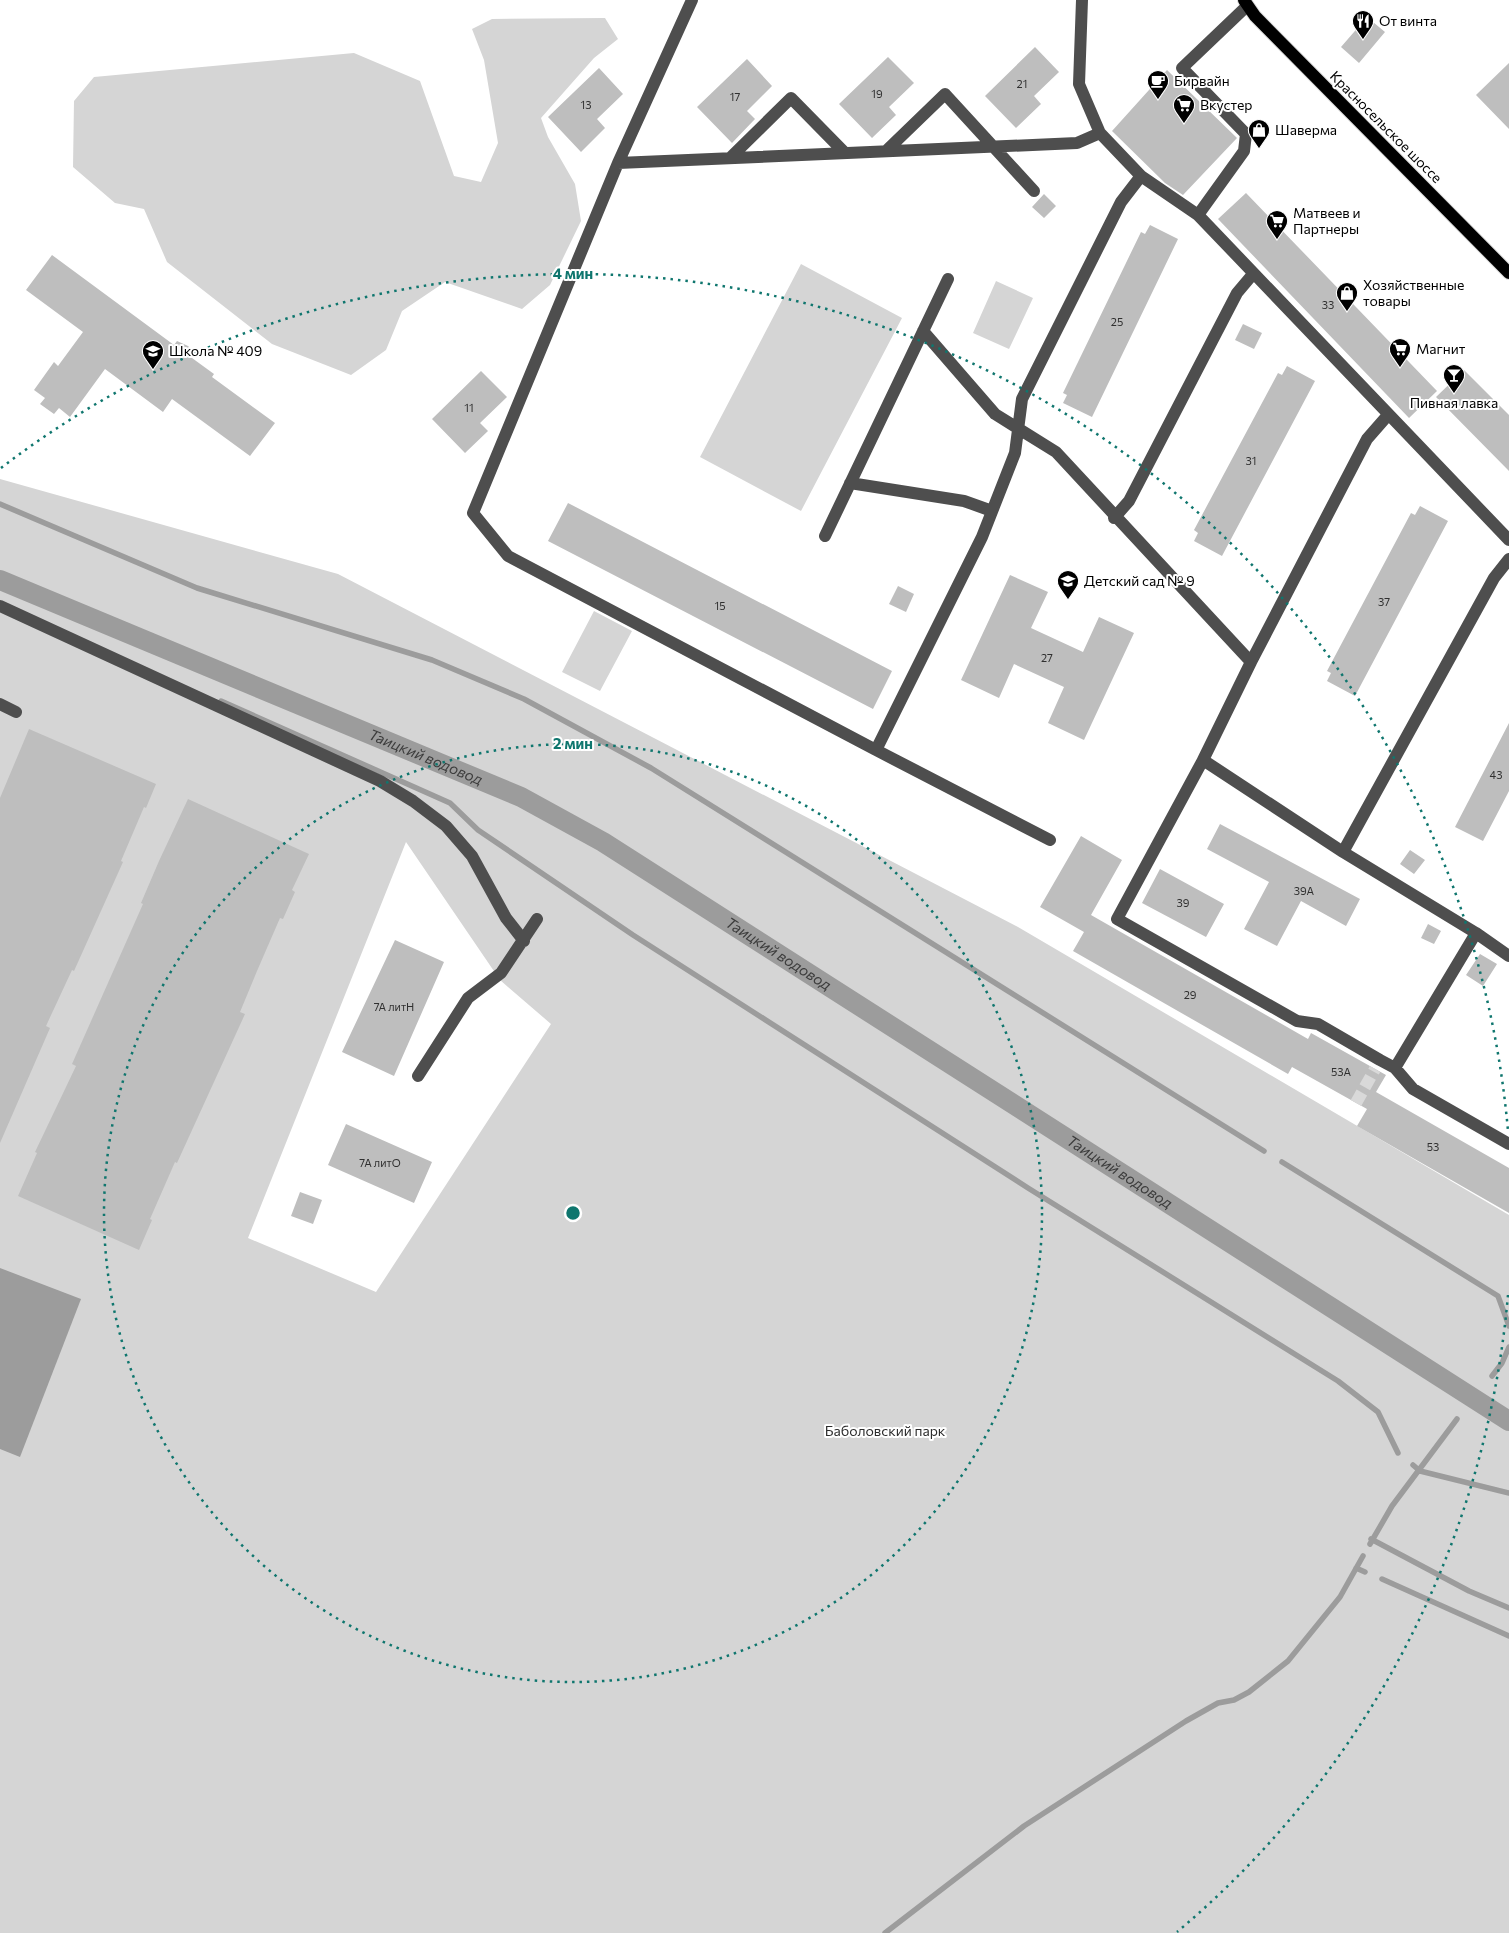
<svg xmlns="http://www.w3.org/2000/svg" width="1509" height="1933" font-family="Commissioner,sans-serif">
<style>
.green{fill:#d5d5d5;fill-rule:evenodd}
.water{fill:#9c9c9c}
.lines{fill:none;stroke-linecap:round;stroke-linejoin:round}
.stream{stroke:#9c9c9c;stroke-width:5.5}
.canal{stroke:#9c9c9c;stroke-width:20}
.building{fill:#bebebe}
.minor-tunnel{stroke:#d9d9d9;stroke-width:12;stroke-dasharray:12 6;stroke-linecap:butt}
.major-casing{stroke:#dbdbdb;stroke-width:14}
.minor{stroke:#4e4e4e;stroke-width:12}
.major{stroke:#000;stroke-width:12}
.ring{fill:none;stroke:#0f766e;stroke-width:2.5;stroke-dasharray:2.5 5}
.labels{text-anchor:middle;stroke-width:4;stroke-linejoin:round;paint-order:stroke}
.number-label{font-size:11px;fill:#303030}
.poi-label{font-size:14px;fill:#000;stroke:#fff;text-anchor:start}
.street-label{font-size:14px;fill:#000;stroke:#fff}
.park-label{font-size:14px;fill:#2c2c2c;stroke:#fff}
.water-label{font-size:15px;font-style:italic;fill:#3d3d3d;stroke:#fff}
.centre{fill:#0f766e;stroke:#fff;stroke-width:2.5}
.ring-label{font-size:15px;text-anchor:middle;font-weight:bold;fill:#0f766e;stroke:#fff;stroke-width:4;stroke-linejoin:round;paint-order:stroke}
</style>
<rect width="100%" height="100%" fill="#fff"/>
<!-- green -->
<path class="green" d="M 605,18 L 618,39 L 594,58 L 541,118 L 548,137 L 575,184 L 581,221 L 550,285 L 522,309 L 445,282 L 402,311 L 386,350 L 351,375 L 272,344 L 167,262 L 144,209 L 115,203 L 73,167 L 74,101 L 94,77 L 354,53 L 420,81 L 454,176 L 481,182 L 498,143 L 484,60 L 472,29 L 492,19 Z
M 801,264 L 902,318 L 801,511 L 700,457 Z
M 996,281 L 1033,298 L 1009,349 L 973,333 Z
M 0,479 L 338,574 L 1018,927 L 1509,1215 L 1509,1933 L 0,1933 ZM 406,842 L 500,980 L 551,1024 L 376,1292 L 248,1238 Z
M 594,611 L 632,631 L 600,691 L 562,672 Z"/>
<!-- water -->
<path class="water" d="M 0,1268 L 81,1299 L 20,1457 L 0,1449 Z"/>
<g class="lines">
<!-- stream -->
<path class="stream" d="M 0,504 L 197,588 L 432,660 L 524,699 L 651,768 L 1264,1151
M 221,701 L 450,803 L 478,830 L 633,935 L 1028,1188 L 1338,1381 L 1378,1412 L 1398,1453
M 1282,1162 L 1498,1296 L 1509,1326
M 1492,1376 L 1502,1363 L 1509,1347
M 1413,1465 L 1420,1471 L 1509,1493
M 1371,1539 L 1469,1591 L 1509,1608
M 1370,1544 L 1392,1506 L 1457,1419
M 1356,1568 L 1365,1572
M 1382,1579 L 1509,1636
M 885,1933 L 1024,1826 L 1186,1721 L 1218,1703 L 1234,1700 L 1249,1692 L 1288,1661 L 1340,1597 L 1363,1556"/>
<!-- canal -->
<path class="canal" id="s1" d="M 0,580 L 521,797 L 603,842 L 1509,1421"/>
</g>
<!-- building -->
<path class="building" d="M 1367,17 L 1385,32 L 1359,63 L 1341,47 Z
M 1035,47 L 1059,72 L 1034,96 L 1041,104 L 1016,128 L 985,96 Z
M 888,57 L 914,83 L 889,107 L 896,115 L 872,138 L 839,104 Z
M 747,59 L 772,86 L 747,111 L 755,119 L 732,143 L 697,107 Z
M 1509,63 L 1509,129 L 1476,95 Z
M 599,68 L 623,94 L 597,119 L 605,128 L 581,152 L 548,117 Z
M 1167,70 L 1237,138 L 1183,195 L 1165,183 L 1112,131 Z
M 1246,193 L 1437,391 L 1409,418 L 1218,219 Z
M 1044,194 L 1056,206 L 1044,218 L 1032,207 Z
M 1150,225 L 1178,239 L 1092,417 L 1063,403 L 1067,395 L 1063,393 L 1141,232 L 1145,234 Z
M 52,255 L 174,345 L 177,341 L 188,346 L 191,349 L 192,358 L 214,374 L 212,377 L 275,423 L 250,456 L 172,399 L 163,412 L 105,369 L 70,417 L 59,408 L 54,414 L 40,404 L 45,398 L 34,390 L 54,362 L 58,366 L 83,332 L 26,290 Z
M 1243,324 L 1262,333 L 1254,349 L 1235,340 Z
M 1287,366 L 1315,381 L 1222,556 L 1194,541 L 1198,533 L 1194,530 L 1278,373 L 1282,375 Z
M 1464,370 L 1509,415 L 1509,471 L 1436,397 Z
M 481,371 L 507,397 L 480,423 L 488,431 L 465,453 L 432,419 Z
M 568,503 L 892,671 L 873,709 L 548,541 Z
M 1420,506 L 1448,521 L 1355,696 L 1327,681 L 1331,673 L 1327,671 L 1411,513 L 1415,515 Z
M 1010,575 L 1048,592 L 1031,628 L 1083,652 L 1099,617 L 1134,633 L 1084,740 L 1048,723 L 1064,687 L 1014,664 L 999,698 L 961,680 Z
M 898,586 L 914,594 L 906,612 L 889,604 Z
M 1509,723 L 1509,791 L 1483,841 L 1455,827 Z
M 29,729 L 156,784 L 146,808 L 144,807 L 121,861 L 123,862 L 74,971 L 72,970 L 46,1026 L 50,1028 L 0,1143 L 0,798 Z
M 188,799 L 309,854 L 292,890 L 295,892 L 283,919 L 280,918 L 257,971 L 240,1012 L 245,1014 L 177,1163 L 175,1162 L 150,1219 L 152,1220 L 139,1250 L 18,1196 L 37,1153 L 35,1152 L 76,1066 L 72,1064 L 143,904 L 141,903 L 159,861 Z
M 1220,824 L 1360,899 L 1346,926 L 1301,901 L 1277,946 L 1244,929 L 1269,882 L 1207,849 Z
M 1081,836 L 1122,860 L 1091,915 L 1308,1039 L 1311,1033 L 1386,1075 L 1376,1092 L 1509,1168 L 1509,1213 L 1357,1126 L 1367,1109 L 1292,1067 L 1288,1074 L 1073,951 L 1084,932 L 1040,907 Z
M 1410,850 L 1425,860 L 1414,874 L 1400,864 Z
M 1160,869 L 1224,904 L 1206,937 L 1142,903 Z
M 1428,924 L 1441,931 L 1434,944 L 1421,938 Z
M 395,940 L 444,962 L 394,1076 L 342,1052 Z
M 1480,954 L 1497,964 L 1483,986 L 1466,975 Z
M 346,1124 L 432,1162 L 414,1203 L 328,1165 Z
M 300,1192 L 322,1200 L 313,1224 L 291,1216 Z"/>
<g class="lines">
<!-- minor-tunnel -->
<path class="minor-tunnel" d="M 1356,1103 L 1375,1069"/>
<!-- major casing -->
<g class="major-casing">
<path id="major" d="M 1244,0 L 1255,16 L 1509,273"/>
</g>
<!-- minor -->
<path class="minor" d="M 692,0 L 618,163 L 473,513 L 508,556 L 876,750 L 982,537 L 1015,453 L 1022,399 L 1121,202 L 1141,176 L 1100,133 L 1079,84 L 1082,0
M 886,151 L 945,94 L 1034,191
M 730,158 L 791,98 L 845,153
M 618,163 L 1077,143 L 1100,133
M 1141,176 L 1198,215 L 1509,540
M 1198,215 L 1244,151 L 1246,134 L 1182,68 L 1247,6
M 923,331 L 995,414 L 1056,452 L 1251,662
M 1388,415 L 1367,439 L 1251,662 L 1203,760 L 1343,852 L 1476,933 L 1509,956
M 850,483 L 964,501 L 992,511
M 1114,518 L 1129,501 L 1237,293 L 1253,274
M 825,536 L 948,279
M 0,606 L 380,781 L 413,801 L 446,826 L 472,856 L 506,918 L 524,941
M 0,704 L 16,712
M 876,750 L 1050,840
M 1203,760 L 1117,919 L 1297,1021 L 1318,1024 L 1380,1060 L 1395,1068 L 1413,1089 L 1509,1144
M 1343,852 L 1494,578 L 1509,559
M 1395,1068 L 1476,933
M 418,1076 L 468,998 L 501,973 L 537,919"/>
<!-- major -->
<use href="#major" class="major"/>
</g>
<!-- distance rings -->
<g class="ring">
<circle cx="573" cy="1213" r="469"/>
<path d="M1508 1295A939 939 0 0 1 1177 1932M1 468A939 939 0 0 1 1508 1131"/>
</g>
<!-- icons -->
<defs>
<g id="restaurant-pin" transform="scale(1.125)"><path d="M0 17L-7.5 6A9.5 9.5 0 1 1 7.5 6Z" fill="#000" stroke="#fff"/><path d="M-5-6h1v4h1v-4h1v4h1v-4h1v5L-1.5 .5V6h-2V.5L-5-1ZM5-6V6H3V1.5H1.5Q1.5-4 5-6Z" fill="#fff"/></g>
<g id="cafe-pin" transform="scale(1.125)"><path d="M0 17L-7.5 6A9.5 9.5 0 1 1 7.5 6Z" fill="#000" stroke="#fff"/><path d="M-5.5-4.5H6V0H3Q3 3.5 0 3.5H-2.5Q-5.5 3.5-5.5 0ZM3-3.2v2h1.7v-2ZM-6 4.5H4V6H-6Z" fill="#fff"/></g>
<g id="supermarket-pin" transform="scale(1.125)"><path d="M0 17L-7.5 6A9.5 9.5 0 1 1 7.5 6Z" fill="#000" stroke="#fff"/><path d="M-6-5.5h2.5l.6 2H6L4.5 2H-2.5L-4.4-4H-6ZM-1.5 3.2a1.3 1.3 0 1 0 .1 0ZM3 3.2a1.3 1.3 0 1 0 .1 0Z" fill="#fff"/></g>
<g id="shop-pin" transform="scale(1.125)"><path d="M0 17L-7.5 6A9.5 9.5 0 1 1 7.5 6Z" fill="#000" stroke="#fff"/><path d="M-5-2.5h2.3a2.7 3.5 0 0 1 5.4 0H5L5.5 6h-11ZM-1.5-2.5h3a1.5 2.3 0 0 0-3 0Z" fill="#fff"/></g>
<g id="school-pin" transform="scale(1.125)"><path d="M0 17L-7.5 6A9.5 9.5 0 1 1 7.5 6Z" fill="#000" stroke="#fff"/><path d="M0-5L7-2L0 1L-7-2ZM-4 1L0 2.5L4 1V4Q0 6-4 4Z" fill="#fff"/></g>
<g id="bar-pin" transform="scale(1.125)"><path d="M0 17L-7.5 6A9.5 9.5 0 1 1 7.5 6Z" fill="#000" stroke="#fff"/><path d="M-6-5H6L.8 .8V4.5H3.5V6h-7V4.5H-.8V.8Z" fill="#fff"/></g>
</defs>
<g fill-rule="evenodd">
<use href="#restaurant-pin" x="1363" y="21"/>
<use href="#cafe-pin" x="1158" y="81"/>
<use href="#supermarket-pin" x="1184" y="105"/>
<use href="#shop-pin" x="1259" y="130"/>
<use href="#supermarket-pin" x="1277" y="221"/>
<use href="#shop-pin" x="1347" y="293"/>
<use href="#supermarket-pin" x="1400" y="349"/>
<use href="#school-pin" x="153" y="351"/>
<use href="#bar-pin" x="1454" y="375"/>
<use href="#school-pin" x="1068" y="581"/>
</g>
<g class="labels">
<!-- number labels -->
<g class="number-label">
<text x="1022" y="88">21</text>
<text x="877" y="98">19</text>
<text x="735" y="101">17</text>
<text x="586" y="109">13</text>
<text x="1328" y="309">33</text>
<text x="1117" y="326">25</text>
<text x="469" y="412">11</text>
<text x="1251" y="465">31</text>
<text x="1384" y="606">37</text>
<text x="720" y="610">15</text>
<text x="1047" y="662">27</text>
<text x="1496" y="779">43</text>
<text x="1304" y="895">39А</text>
<text x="1183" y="907">39</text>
<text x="1190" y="999">29</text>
<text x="394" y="1011">7А литН</text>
<text x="1341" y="1076">53А</text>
<text x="1433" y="1151">53</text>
<text x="380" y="1167">7А литО</text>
</g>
<!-- poi labels -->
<g class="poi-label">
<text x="1379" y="26">От винта</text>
<text x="1174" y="86">Бирвайн</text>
<text x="1200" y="110">Вкустер</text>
<text x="1275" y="135">Шаверма</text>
<text x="1293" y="218">Матвеев и<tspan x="1293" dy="16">Партнеры</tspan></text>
<text x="1363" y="290">Хозяйственные<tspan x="1363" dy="16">товары</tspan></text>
<text x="1416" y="354">Магнит</text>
<text x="169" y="356">Школа № 409</text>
<text x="1454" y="408" text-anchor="middle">Пивная лавка</text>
<text x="1084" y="586">Детский сад № 9</text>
</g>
<!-- street labels -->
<g class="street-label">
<text transform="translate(1386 127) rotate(45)" y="5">Красносельское шоссе</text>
</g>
<!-- park labels -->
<g class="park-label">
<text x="885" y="1436">Баболовский парк</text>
</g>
<!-- water labels -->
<g class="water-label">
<text dy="5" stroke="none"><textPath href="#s1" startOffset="461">Таицкий водовод</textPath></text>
<text dy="5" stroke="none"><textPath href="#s1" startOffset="866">Таицкий водовод</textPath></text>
<text dy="5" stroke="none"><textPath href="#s1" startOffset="1271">Таицкий водовод</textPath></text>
</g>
</g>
<circle cx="573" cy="1213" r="8" class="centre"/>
<g class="ring-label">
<text x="573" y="279">4 мин</text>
<text x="573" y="749">2 мин</text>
</g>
</svg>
